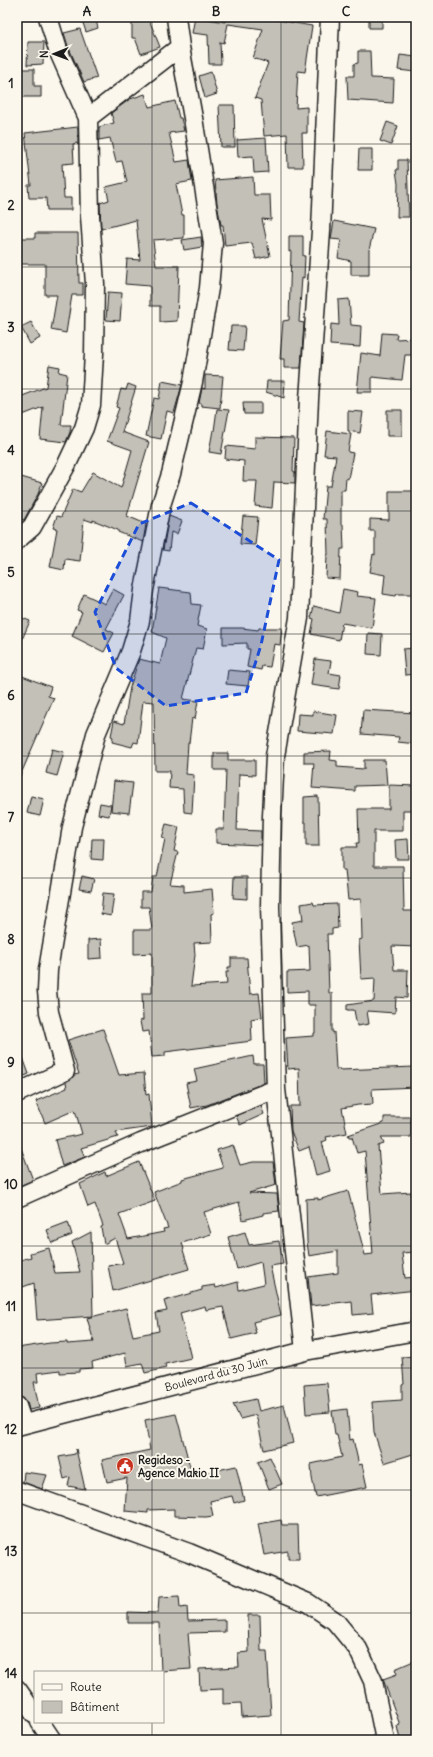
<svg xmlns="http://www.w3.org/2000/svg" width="433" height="1757" font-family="Delius,sans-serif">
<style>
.building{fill:#c3c0b8;stroke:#1c1c1c}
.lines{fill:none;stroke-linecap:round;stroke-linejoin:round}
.minor-casing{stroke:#1c1c1c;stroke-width:21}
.minor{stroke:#fbf7ec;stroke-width:18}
.marked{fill:#1d4ed8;fill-opacity:0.2;stroke:#1d4ed8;stroke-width:3;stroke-dasharray:8 5;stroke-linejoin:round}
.grid{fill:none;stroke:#1c1c1c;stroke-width:1;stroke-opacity:0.55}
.labels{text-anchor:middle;stroke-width:4;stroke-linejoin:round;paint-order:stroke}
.street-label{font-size:11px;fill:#1c1c1c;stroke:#fbf7ec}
.poi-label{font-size:11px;font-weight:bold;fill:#1c1c1c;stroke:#fbf7ec;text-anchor:start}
.neatline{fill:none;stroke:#1c1c1c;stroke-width:1.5}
.grid-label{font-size:13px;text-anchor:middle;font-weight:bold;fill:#1c1c1c}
</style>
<rect width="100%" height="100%" fill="#fbf7ec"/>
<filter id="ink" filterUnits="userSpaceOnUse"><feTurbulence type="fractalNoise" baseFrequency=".025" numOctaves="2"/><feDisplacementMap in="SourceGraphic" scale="8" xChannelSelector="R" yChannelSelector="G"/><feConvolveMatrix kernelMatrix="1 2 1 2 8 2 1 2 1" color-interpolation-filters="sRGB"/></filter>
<g filter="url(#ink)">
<!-- building -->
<path class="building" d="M 81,17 L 95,17 L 98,28 L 86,32 Z
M 141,17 L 148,17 L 160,47 L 141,54 L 135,38 L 132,38 L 132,22 L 141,22 Z
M 195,17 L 225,22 L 225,17 L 272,17 L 272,19 L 312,26 L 305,72 L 298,71 L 296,108 L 307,107 L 307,133 L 302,133 L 303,167 L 288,167 L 287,134 L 264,136 L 261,100 L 255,98 L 268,63 L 253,58 L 263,29 L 228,24 L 224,43 L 220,42 L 221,64 L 209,64 L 208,35 L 192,33 Z
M 369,17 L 382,17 L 382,28 L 369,28 Z
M 80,29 L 97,78 L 84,82 L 68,46 L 64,33 Z
M 28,42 L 44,42 L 43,64 L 27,65 Z
M 358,51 L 370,51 L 371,78 L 394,79 L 393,103 L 348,100 L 347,76 L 354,76 L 354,64 L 358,63 Z
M 400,55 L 416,57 L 416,72 L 398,70 Z
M 19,69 L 34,69 L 34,86 L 41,86 L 41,97 L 19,97 Z
M 211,72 L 217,94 L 205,98 L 199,76 Z
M 145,94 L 149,107 L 175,101 L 179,118 L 181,118 L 184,131 L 169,133 L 176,162 L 189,160 L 192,181 L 176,184 L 182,215 L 184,215 L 184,238 L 153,240 L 156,266 L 179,266 L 177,321 L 160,322 L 160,306 L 150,306 L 150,286 L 125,284 L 127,259 L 140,260 L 136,220 L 101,229 L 100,203 L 109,200 L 106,187 L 127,182 L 122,161 L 116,162 L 110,138 L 99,140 L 99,127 L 114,123 L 111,113 L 130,99 Z
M 219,105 L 234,105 L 235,147 L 221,147 Z
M 387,122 L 398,126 L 391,145 L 380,141 Z
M 78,127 L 78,145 L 77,143 L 73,144 L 74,163 L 62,164 L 64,198 L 71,198 L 71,210 L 47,210 L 46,198 L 29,198 L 28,185 L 31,185 L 25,133 Z
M 266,138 L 268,172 L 254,173 L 253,156 L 238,157 L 237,140 Z
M 359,149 L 372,149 L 372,170 L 358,170 Z
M 398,160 L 407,160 L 409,217 L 397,217 L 398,184 L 396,170 L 398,170 Z
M 253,177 L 254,195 L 270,195 L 271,220 L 262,219 L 270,256 L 256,259 L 252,243 L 225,246 L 223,225 L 221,225 L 217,204 L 215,180 Z
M 334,221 L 374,229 L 369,250 L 369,275 L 351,275 L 351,261 L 338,258 L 341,240 L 331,239 Z
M 35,233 L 78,233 L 79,283 L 83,283 L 83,295 L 72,295 L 66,333 L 51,330 L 57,295 L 45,295 L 45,264 L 17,264 L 17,238 L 35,238 Z
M 289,236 L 303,236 L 303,256 L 305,256 L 304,278 L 302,277 L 299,322 L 304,323 L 301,368 L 284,368 L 284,359 L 280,359 L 283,321 L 289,320 L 291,251 L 289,252 Z
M 201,237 L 202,247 L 184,250 L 182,240 Z
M 108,292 L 122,293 L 120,321 L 106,320 Z
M 349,299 L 351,325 L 361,326 L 360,347 L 330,345 L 331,324 L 339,325 L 338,300 Z
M 31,322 L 40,338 L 30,344 L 21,327 Z
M 231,326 L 245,326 L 243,351 L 229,350 Z
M 382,333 L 397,334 L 396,339 L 416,338 L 416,355 L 405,355 L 402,380 L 372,377 L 372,392 L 357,392 L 361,353 L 380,356 Z
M 49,365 L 60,367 L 59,372 L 67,374 L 61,425 L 71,425 L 70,432 L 66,442 L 40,439 L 43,407 L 20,416 L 17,409 L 17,398 L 46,387 Z
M 205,375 L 223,376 L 220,408 L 201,406 L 201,404 L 199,403 L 202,388 L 205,389 Z
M 162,381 L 182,385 L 174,413 L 167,411 L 161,439 L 146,436 L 154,398 L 159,399 Z
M 267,381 L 285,381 L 284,398 L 266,392 Z
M 128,384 L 136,387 L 122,432 L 149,442 L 127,516 L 146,524 L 143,542 L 118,532 L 118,530 L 93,520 L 93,522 L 84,519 L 80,561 L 65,559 L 64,570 L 50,567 L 57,529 L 53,528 L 57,516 L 61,517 L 73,489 L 81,492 L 93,472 L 121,488 L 132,450 L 107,441 L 119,408 L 116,407 L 121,389 L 126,390 Z
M 243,403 L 261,403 L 261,414 L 244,414 Z
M 217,409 L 229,410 L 221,454 L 209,452 L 213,430 L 214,431 Z
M 387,410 L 402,410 L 402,436 L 387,436 Z
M 348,411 L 363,412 L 360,433 L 348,431 Z
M 327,431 L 351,434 L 348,452 L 353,453 L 348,479 L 346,478 L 345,490 L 341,490 L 341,524 L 343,524 L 344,549 L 341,549 L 340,579 L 326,578 L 327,555 L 328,555 L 327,519 L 323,519 L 326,486 L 331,486 L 336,456 L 324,455 Z
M 255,437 L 294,438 L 293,471 L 295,472 L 295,483 L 274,482 L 272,508 L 255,506 L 257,481 L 243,481 L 244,461 L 225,459 L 226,446 L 255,449 Z
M 21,477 L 42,483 L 38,494 L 24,520 L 17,518 L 17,490 Z
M 389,491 L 416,491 L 416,594 L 397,594 L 396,596 L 383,594 L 385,575 L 370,572 L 373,554 L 375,555 L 375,531 L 370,531 L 370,519 L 389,520 Z
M 169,516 L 182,521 L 177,534 L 171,532 L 169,551 L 163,550 Z
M 243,516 L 258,517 L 255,545 L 240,544 Z
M 159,588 L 191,592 L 192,604 L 201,605 L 197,626 L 207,629 L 203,649 L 196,648 L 183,699 L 198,701 L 195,719 L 192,718 L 189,743 L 188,743 L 186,774 L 194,775 L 192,813 L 184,812 L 183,789 L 169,788 L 170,771 L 155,771 L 154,702 L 143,701 L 138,743 L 134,742 L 132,747 L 112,742 L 113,737 L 111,736 L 114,721 L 124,724 L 130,687 L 139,659 L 160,664 L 166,638 L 152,632 Z
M 113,589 L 124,595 L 106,629 L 114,633 L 104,652 L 72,636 L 82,612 L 77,610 L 84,594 L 105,604 Z
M 343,589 L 358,592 L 357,596 L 376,598 L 372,628 L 342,623 L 339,640 L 311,634 L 314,619 L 311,618 L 314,606 L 339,613 Z
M 17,616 L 30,621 L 17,651 Z
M 223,628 L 242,628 L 258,630 L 259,628 L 282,628 L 280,645 L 274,644 L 270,667 L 262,666 L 261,670 L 247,667 L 250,649 L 247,649 L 247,643 L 223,644 Z
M 368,633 L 382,634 L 381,655 L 367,654 Z
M 416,648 L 416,674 L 405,675 L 403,649 Z
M 315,659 L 331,661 L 329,673 L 341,675 L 339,689 L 311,685 Z
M 228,670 L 250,672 L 248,686 L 226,684 Z
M 17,674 L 51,687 L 48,696 L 54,698 L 17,783 Z
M 363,710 L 416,713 L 416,744 L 398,742 L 399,737 L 361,734 Z
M 313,711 L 337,715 L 334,734 L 297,731 L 298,714 L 313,715 Z
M 52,749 L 64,752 L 57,776 L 46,773 Z
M 331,751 L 330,760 L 337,761 L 337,767 L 364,769 L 364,760 L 385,760 L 387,785 L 355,786 L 355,791 L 312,788 L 314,763 L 304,763 L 304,752 Z
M 214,753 L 228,753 L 228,760 L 255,760 L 255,775 L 239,774 L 237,830 L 261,831 L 261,845 L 216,843 L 216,829 L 224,829 L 226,770 L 214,770 Z
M 114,781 L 133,783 L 129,813 L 111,811 Z
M 389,785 L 416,786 L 416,810 L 403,810 L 403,831 L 374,831 L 374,866 L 403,866 L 404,911 L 416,911 L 416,947 L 392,946 L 394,970 L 408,970 L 407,998 L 396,997 L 395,1013 L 367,1011 L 369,1024 L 357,1026 L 354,1010 L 347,1010 L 347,1005 L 374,1001 L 375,978 L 361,979 L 359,940 L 362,939 L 361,899 L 348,900 L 345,870 L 342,870 L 342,847 L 357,847 L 356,843 L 359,843 L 358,809 L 389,809 Z
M 31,796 L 44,799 L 40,816 L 27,813 Z
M 318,796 L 319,846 L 306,846 L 306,822 L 304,822 L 304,797 Z
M 100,803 L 111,805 L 109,816 L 98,814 Z
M 166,824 L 179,827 L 174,851 L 178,852 L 170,884 L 184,885 L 184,892 L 212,889 L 214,913 L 211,914 L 212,942 L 194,943 L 195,955 L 191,986 L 227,984 L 226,972 L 228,972 L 228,967 L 231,967 L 231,958 L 247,958 L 250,994 L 259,993 L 262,1017 L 251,1019 L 252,1041 L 165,1052 L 165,1056 L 152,1057 L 149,1031 L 142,1032 L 140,1021 L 143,1020 L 142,993 L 152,993 L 152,953 L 134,954 L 134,930 L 152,930 L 149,907 L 141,907 L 141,892 L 151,892 L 153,877 L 157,877 L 165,839 L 162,838 Z
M 92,839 L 104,839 L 103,860 L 91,859 Z
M 408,839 L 409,859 L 396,859 L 395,840 Z
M 82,876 L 94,879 L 91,891 L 79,889 Z
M 234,877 L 247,877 L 247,899 L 233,898 Z
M 103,893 L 114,894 L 111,916 L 101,914 Z
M 313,902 L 314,905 L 337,904 L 338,928 L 332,929 L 332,934 L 327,934 L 329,993 L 332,993 L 332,1032 L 334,1032 L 336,1069 L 340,1069 L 340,1070 L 414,1067 L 415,1087 L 372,1089 L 373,1104 L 358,1105 L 342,1108 L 347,1133 L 326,1137 L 327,1140 L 322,1142 L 330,1171 L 316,1175 L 309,1147 L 299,1151 L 291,1131 L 290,1106 L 300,1106 L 299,1068 L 288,1069 L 286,1038 L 314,1036 L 314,1033 L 315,1033 L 315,1005 L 308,1005 L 308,991 L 287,992 L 287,972 L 310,971 L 309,945 L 297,947 L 292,922 L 303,920 L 301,904 Z
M 101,939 L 102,958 L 88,959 L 88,940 Z
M 103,1029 L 119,1075 L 144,1073 L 146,1095 L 149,1094 L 152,1127 L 116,1132 L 118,1137 L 81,1148 L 85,1157 L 62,1166 L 55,1140 L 82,1134 L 75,1110 L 45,1123 L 36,1101 L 67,1088 L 66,1082 L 74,1075 L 79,1074 L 68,1040 Z
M 18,1044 L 29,1074 L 17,1079 L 17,1045 Z
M 253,1056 L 254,1064 L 263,1064 L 264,1083 L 207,1105 L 191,1108 L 186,1083 L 197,1081 L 194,1069 Z
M 261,1106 L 264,1114 L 240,1125 L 236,1116 Z
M 384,1117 L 411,1117 L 411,1137 L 381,1137 L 384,1144 L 378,1146 L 382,1194 L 411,1192 L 415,1252 L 402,1253 L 405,1278 L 416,1277 L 416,1290 L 371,1295 L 373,1313 L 353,1315 L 352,1301 L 311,1306 L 308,1277 L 338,1273 L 338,1251 L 309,1256 L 307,1242 L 306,1199 L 318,1198 L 318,1200 L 348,1191 L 365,1255 L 373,1254 L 365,1151 L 357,1153 L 352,1137 L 349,1137 L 348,1135 L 384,1123 Z
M 17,1140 L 18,1140 L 33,1180 L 17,1187 Z
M 233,1145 L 240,1165 L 253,1162 L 273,1162 L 276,1185 L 249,1193 L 277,1194 L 279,1211 L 263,1213 L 263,1215 L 243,1220 L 239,1202 L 204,1212 L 211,1234 L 182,1243 L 184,1249 L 183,1250 L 189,1269 L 113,1291 L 108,1266 L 123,1263 L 115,1238 L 104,1244 L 101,1227 L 103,1226 L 95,1204 L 88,1207 L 80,1184 L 105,1172 L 106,1176 L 139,1162 L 155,1201 L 119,1214 L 128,1239 L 164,1232 L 163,1229 L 168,1228 L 154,1192 L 182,1181 L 182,1179 L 223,1168 L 217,1150 Z
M 68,1222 L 72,1235 L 52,1243 L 47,1230 Z
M 91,1232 L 93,1316 L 37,1320 L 34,1283 L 17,1289 L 17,1261 L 31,1257 L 30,1253 L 49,1248 L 55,1273 L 80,1272 L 72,1242 Z
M 245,1232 L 249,1245 L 279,1241 L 283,1264 L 270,1266 L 281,1315 L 253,1322 L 256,1333 L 231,1339 L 223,1307 L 206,1310 L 205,1306 L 180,1313 L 191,1358 L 165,1364 L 166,1368 L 145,1373 L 142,1363 L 127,1366 L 125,1353 L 92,1362 L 93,1368 L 79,1369 L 79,1372 L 60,1373 L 60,1370 L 37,1373 L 38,1382 L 34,1382 L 39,1408 L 29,1410 L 27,1402 L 21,1397 L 17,1377 L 17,1348 L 50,1343 L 67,1342 L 67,1344 L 94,1342 L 87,1318 L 126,1308 L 133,1336 L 159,1331 L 156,1313 L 167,1311 L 164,1301 L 202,1290 L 202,1287 L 215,1285 L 216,1288 L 238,1282 L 239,1290 L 264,1284 L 261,1262 L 237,1269 L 228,1237 Z
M 416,1356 L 416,1453 L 384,1463 L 374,1432 L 372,1402 L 402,1400 L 402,1385 L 404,1384 L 402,1357 Z
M 327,1383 L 330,1412 L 306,1414 L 304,1385 Z
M 256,1399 L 259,1411 L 284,1405 L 293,1443 L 264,1450 L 256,1415 L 240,1419 L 233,1404 Z
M 347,1409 L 350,1440 L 353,1439 L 359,1465 L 362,1464 L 367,1487 L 316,1497 L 312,1478 L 311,1464 L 342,1457 L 337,1435 L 335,1435 L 332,1411 Z
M 176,1414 L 192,1474 L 204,1473 L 236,1466 L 244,1500 L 234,1503 L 232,1496 L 210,1501 L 213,1516 L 206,1517 L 174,1516 L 174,1509 L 148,1510 L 148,1513 L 125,1511 L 127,1478 L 107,1482 L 102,1460 L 150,1450 L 145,1420 Z
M 76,1449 L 85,1489 L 68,1486 L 70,1477 L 64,1479 L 59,1457 L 75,1454 Z
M 270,1457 L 282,1484 L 269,1489 L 258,1462 Z
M 24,1472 L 47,1475 L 42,1489 L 23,1482 Z
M 281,1520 L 282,1525 L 298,1525 L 299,1559 L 288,1559 L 288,1551 L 264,1555 L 258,1524 Z
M 179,1596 L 180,1608 L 187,1607 L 188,1621 L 225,1620 L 225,1632 L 188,1633 L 191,1669 L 161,1671 L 159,1623 L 128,1623 L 128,1612 L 158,1613 L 159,1597 Z
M 248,1615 L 260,1615 L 261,1651 L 267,1651 L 271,1715 L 242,1717 L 241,1703 L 223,1704 L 223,1689 L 200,1690 L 199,1669 L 239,1667 L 238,1653 L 249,1652 Z
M 416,1660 L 416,1740 L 400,1740 L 397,1726 L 400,1725 L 383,1679 L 397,1674 L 395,1669 Z"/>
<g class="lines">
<!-- minor casing -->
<g class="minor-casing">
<path id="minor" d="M 88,118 L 180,47
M 17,540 L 32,527 L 67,464 L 84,428 L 91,405 L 94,354 L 95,284 L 90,216 L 88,118 L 58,50 L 48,17
M 17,1093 L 65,1071 L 49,1012 L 47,991 L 48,970 L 72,827 L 96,734 L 131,651 L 140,621 L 144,590 L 161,505 L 171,474 L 193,382 L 209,288 L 213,243 L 193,118 L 180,47 L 176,17
M 17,1198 L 141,1143 L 276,1089
M 305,1351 L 276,1089 L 270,906 L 272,816 L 275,756 L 299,618 L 309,399 L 321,231 L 330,17
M 17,1406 L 23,1424
M 17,1426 L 305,1351 L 416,1331
M 18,1491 L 189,1553 L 308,1603 L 335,1621 L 358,1649 L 373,1681 L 385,1740
M 17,1689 L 35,1715
M 40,1722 L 52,1740"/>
</g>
<!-- minor -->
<use href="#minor" class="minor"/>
</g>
</g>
<!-- marked area -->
<path class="marked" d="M 191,503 L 279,560 L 261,645 L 246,693 L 166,706 L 116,668 L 95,612 L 139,524 Z"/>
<!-- grid -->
<path class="grid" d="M 152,17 L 152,1672M 281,17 L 281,1740M 17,144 L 416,144M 17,267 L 416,267M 17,389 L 416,389M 17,511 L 416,511M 17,634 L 416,634M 17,756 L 416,756M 17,878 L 416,878M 17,1001 L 416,1001M 17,1123 L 416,1123M 17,1246 L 416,1246M 17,1368 L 416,1368M 17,1490 L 416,1490M 17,1613 L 416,1613M 152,1722 L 152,1740"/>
<!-- icons -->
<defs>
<g id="civic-disc" transform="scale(0.9)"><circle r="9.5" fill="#c8321e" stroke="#fbf7ec"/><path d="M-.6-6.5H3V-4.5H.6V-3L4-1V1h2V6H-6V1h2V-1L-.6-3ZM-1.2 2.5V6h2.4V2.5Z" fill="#fff"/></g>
</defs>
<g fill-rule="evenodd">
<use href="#civic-disc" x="125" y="1466"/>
</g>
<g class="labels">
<!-- street labels -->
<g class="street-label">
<text transform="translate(216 1374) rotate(-15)" y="4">Boulevard du 30 Juin</text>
</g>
<!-- poi labels -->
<g class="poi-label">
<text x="138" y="1464">Regideso -<tspan x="138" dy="13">Agence Makio II</tspan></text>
</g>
</g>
<!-- margin -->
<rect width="433" height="1757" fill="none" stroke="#fbf7ec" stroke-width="44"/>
<!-- legend -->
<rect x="34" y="1671" width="130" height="52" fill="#fbf7ec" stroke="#a29f99"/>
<rect x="42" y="1684" width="20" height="6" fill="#fbf7ec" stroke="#a29f99"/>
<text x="70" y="1691" font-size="12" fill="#1c1c1c">Route</text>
<rect x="42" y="1701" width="20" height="12" fill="#c3c0b8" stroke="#a29f99"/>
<text x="70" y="1711" font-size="12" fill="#1c1c1c">Bâtiment</text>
<!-- north arrow -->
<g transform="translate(54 54) rotate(269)" stroke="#fbf7ec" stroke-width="3" paint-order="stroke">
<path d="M0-3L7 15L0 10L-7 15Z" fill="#1c1c1c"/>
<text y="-6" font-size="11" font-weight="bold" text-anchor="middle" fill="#1c1c1c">N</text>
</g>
<rect x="22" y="22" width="389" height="1713" class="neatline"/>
<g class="grid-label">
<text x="87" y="16">A</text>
<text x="216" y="16">B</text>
<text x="346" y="16">C</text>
<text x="11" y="88">1</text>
<text x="11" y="210">2</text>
<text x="11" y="332">3</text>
<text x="11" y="455">4</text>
<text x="11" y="577">5</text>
<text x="11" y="700">6</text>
<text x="11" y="822">7</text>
<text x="11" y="944">8</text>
<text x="11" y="1067">9</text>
<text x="11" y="1189">10</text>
<text x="11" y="1311">11</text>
<text x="11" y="1434">12</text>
<text x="11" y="1556">13</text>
<text x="11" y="1678">14</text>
</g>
</svg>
